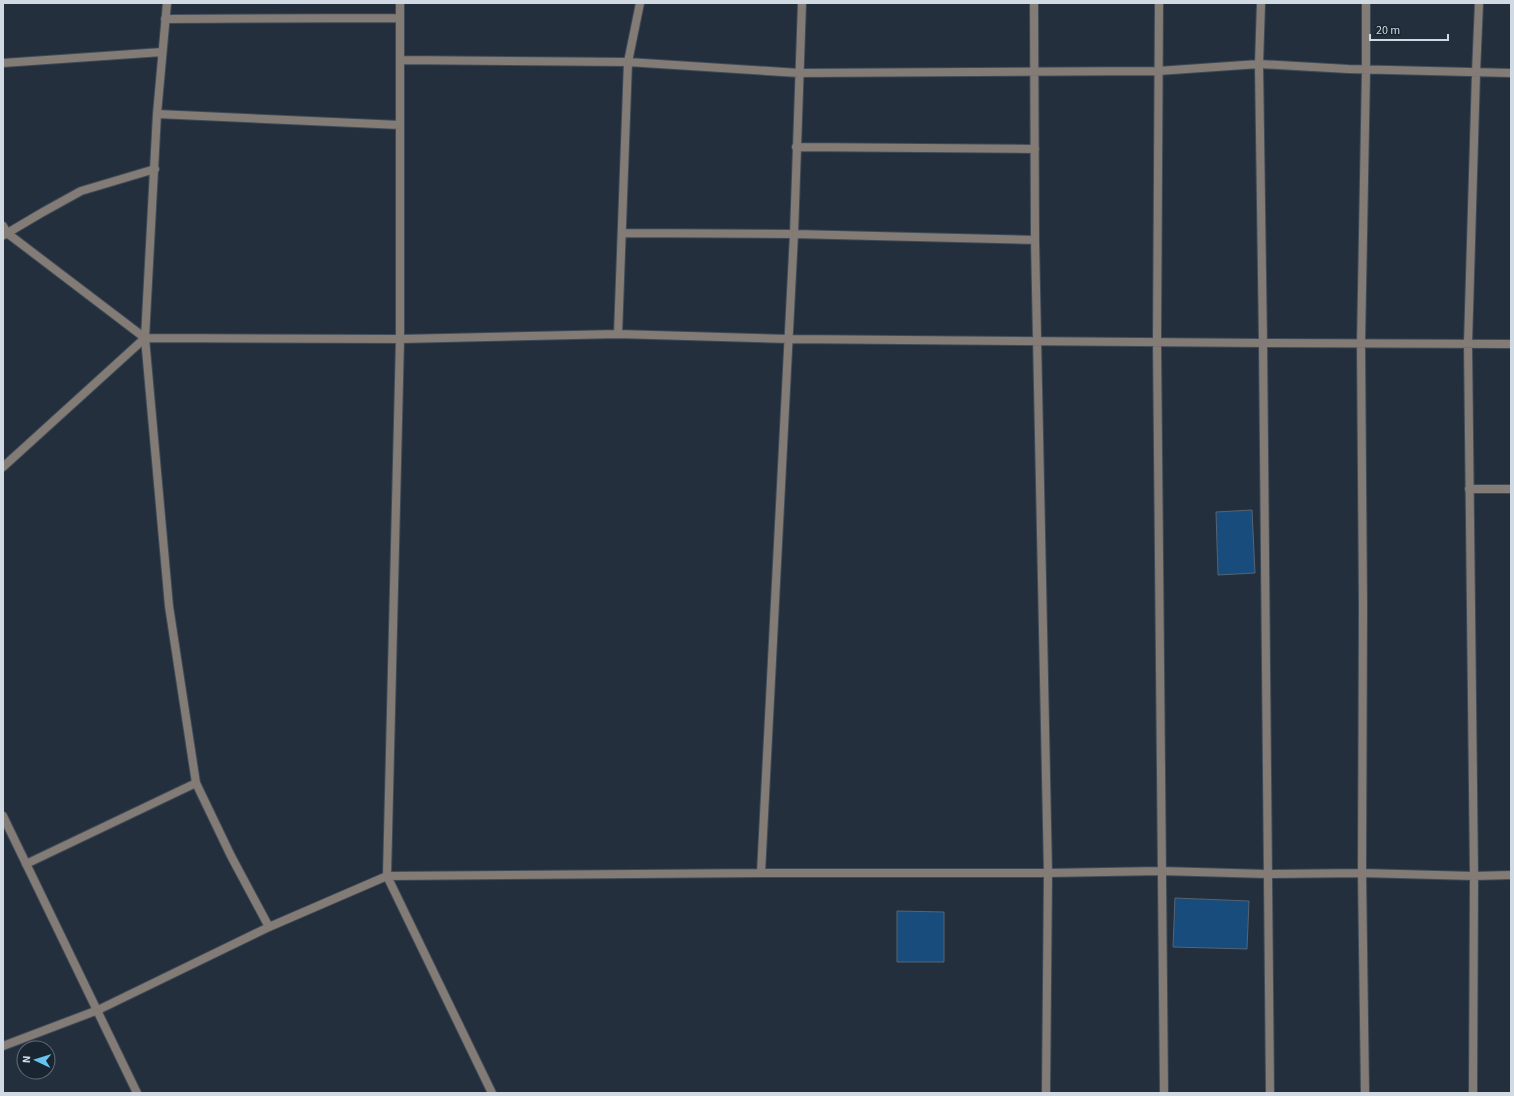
<svg xmlns="http://www.w3.org/2000/svg" width="1514" height="1096" font-family="'Source Sans 3',sans-serif">
<style>
.building{fill:#174c7c;stroke:#566473}
.lines{fill:none;stroke-linecap:round;stroke-linejoin:round}
.service-casing{stroke:#3f4a57;stroke-width:10}
.minor-casing{stroke:#3f4a57;stroke-width:10}
.service{stroke:#837b75;stroke-width:8}
.minor{stroke:#837b75;stroke-width:8}
</style>
<rect width="100%" height="100%" fill="#232f3d"/>
<!-- building -->
<path class="building" d="M 1252,510 L 1255,573 L 1218,575 L 1216,512 Z
M 1175,898 L 1249,901 L 1247,949 L 1173,947 Z
M 897,911 L 944,912 L 944,962 L 897,962 Z"/>
<g class="lines">
<!-- service casing -->
<g class="service-casing">
<path id="service" d="M 26,864 L 196,783"/>
</g>
<!-- minor casing -->
<g class="minor-casing">
<path id="minor" d="M 167,3 L 157,114 L 145,338 L 169,606 L 196,783 L 231,856 L 269,927
M 400,3 L 400,339 L 387,876 L 492,1093
M 1034,3 L 1035,240 L 1048,873 L 1046,1093
M 1159,3 L 1157,342 L 1164,1093
M 1261,3 L 1259,64 L 1263,343 L 1270,1093
M 165,19 L 400,18
M 400,60 L 628,62 L 799,73 L 1158,71 L 1259,64 L 1348,69 L 1511,73
M 3,63 L 162,52
M 157,114 L 400,125
M 796,147 L 1035,149
M 3,226 L 7,233 L 145,338
M 622,233 L 794,234 L 1035,240
M 4,235 L 43,212 L 81,191 L 155,169
M 618,334 L 628,62 L 640,3
M 3,467 L 145,338 L 400,339 L 618,334 L 789,339 L 1263,343 L 1511,344
M 1469,489 L 1511,489
M 3,816 L 137,1093
M 761,873 L 794,234 L 802,3
M 3,1046 L 98,1010 L 269,927 L 387,876 L 761,873 L 1048,873 L 1161,871 L 1267,874 L 1362,873 L 1474,876 L 1511,875
M 1365,1093 L 1362,873 L 1363,605 L 1361,344 L 1366,70 L 1366,3
M 1473,1093 L 1474,876 L 1468,344 L 1476,73 L 1479,3"/>
</g>
<!-- service -->
<use href="#service" class="service"/>
<!-- minor -->
<use href="#minor" class="minor"/>
</g>
<!-- border -->
<rect width="1514" height="1096" fill="none" stroke="#d1d9e2" stroke-width="8"/>
<!-- north arrow -->
<g transform="translate(36 1060) rotate(274)"><circle r="19" fill="#192632" stroke="#636e78"/>
<path d="M0-3L7 15L0 10L-7 15Z" fill="#66c4ef"/>
<text y="-6" font-size="11" font-weight="bold" text-anchor="middle" fill="#d1d9e2">N</text>
</g>
<!-- scale -->
<path d="M1370 34v6h78v-6" fill="none" stroke="#d1d9e2" stroke-width="2"/>
<text x="1376" y="34" font-size="12" fill="#d1d9e2" stroke="#192632" stroke-width="3" paint-order="stroke">20 m</text>
</svg>
